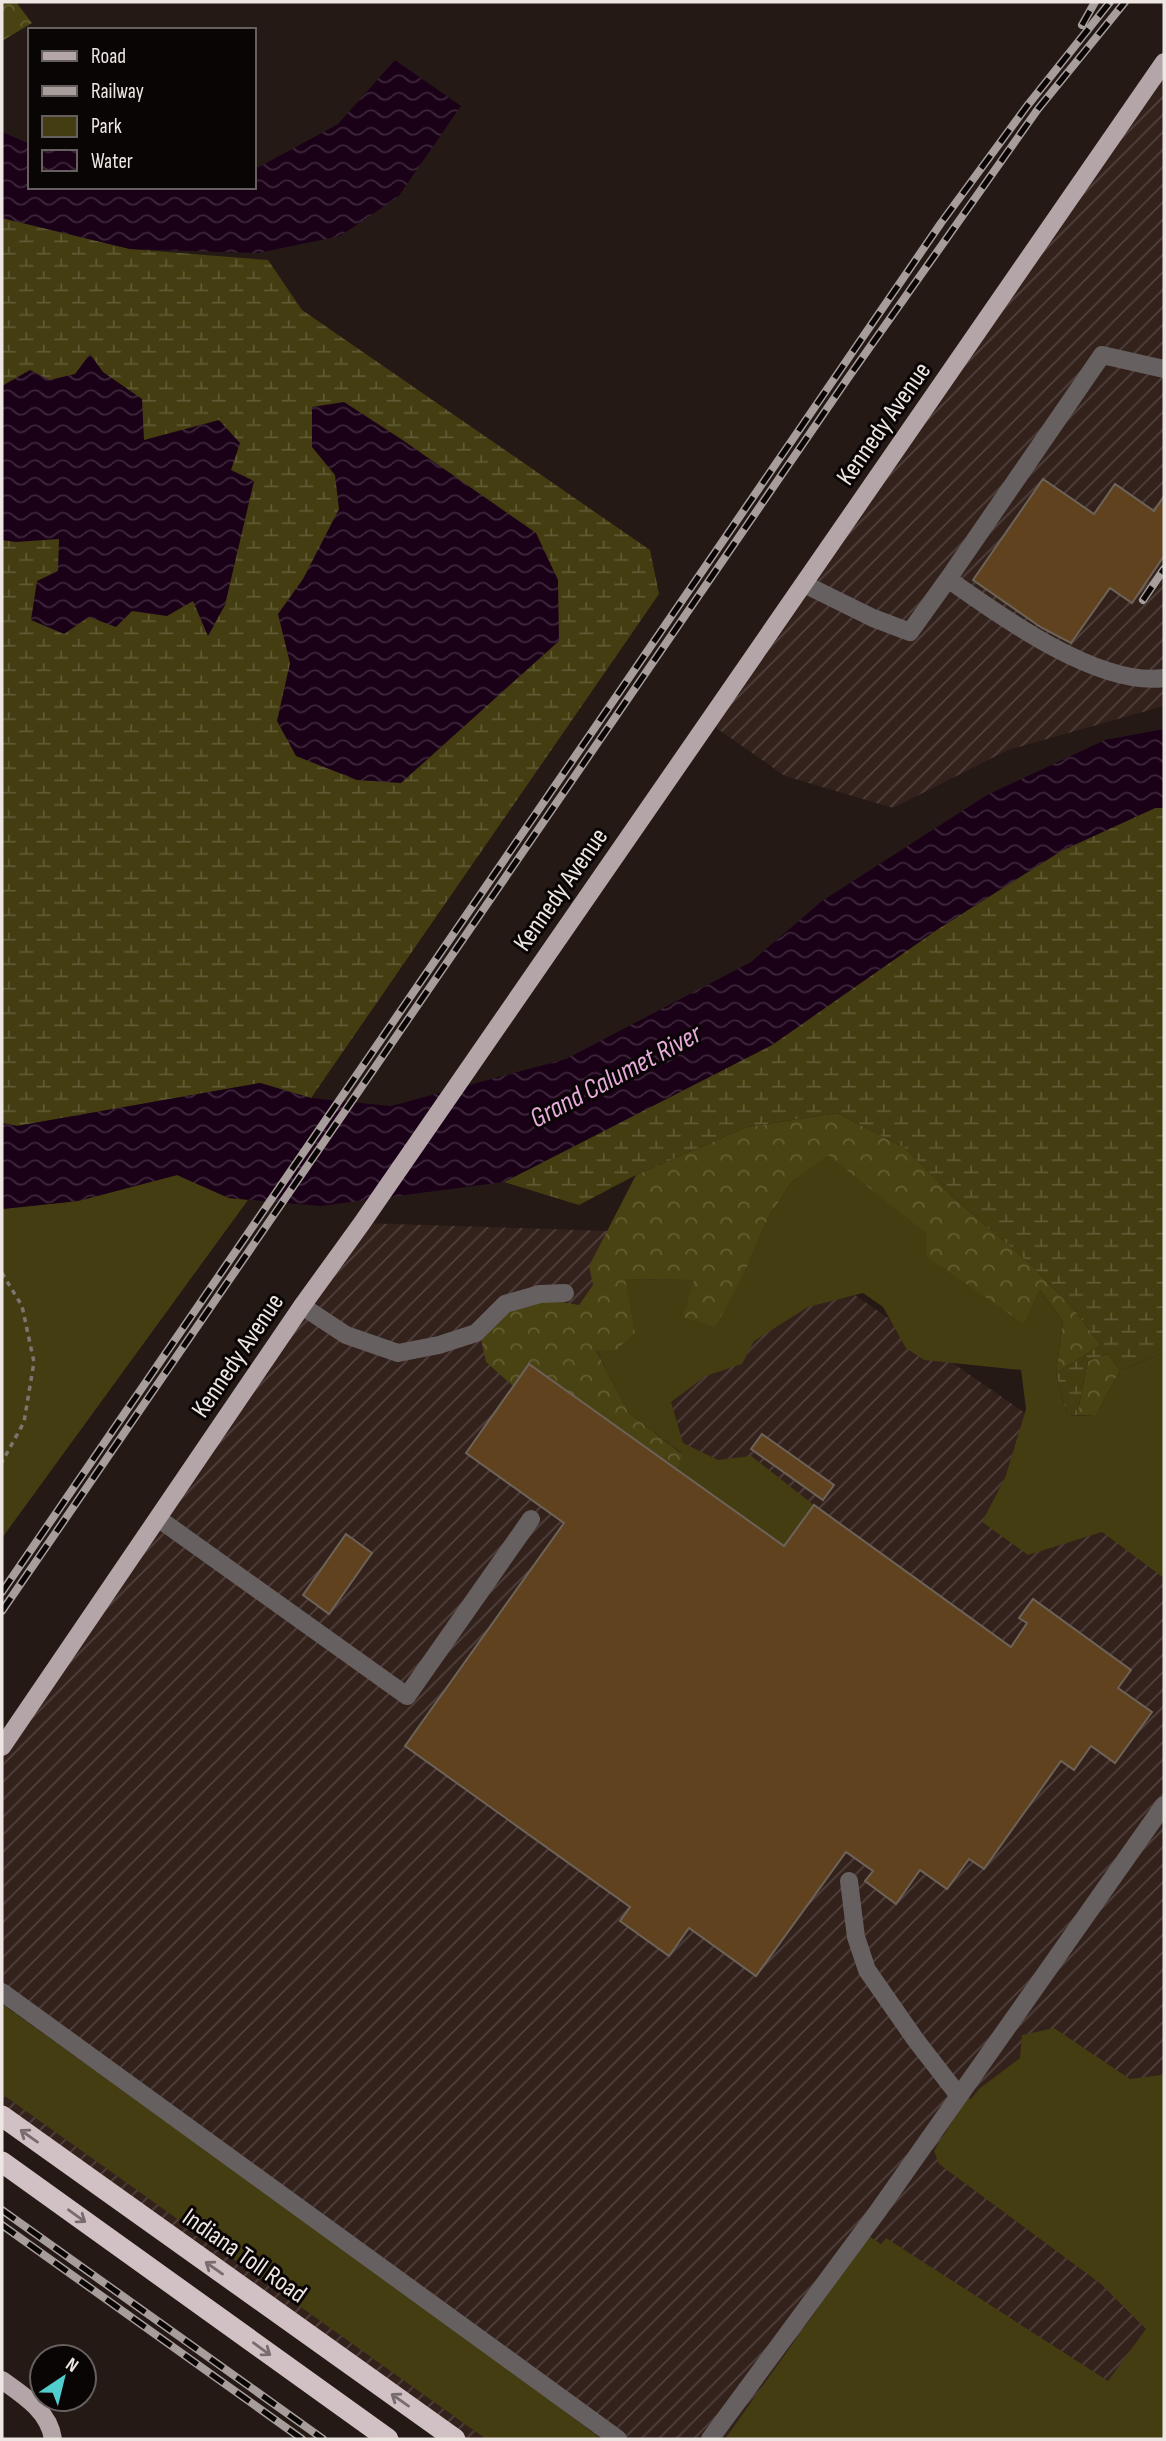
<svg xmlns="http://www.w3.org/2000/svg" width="1166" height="2441" font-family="'Sofia Sans Condensed',sans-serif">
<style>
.industrial{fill:url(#industrial-furrows)}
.green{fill:#443d11}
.forest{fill:url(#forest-crowns)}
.wetland{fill:url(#wetland-marsh)}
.water{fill:url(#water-waves)}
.building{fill:#60421e;stroke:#6d6359;stroke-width:2}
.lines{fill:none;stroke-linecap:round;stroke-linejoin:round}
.path{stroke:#7d736f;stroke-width:3.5;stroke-dasharray:5 5;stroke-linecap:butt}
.minor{stroke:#676061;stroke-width:18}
.major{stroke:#b4a5a8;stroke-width:18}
.highway{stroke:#d2c1c4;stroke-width:21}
.rail-casing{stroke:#a79e9b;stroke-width:8}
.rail{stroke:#0a0505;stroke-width:5;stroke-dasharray:16;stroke-linecap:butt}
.oneway{stroke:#786c6e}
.labels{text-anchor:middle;stroke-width:6;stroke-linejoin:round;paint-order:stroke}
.street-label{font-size:26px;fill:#eee6e3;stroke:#0a0505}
.water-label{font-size:28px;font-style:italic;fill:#e6aadc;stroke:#0a0505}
</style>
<defs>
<pattern id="industrial-furrows" width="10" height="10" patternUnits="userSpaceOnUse" patternTransform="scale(1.75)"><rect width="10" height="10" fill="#33211c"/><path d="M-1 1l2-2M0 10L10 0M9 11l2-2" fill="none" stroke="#51413d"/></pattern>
<pattern id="forest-crowns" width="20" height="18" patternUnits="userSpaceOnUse" patternTransform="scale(1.75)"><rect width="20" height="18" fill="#494212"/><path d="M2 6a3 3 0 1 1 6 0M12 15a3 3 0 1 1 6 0" fill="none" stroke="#645d34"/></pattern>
<pattern id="wetland-marsh" width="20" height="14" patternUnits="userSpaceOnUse" patternTransform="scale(1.75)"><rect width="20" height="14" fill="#443d11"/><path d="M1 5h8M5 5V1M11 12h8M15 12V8" fill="none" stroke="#5f5934"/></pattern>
<pattern id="water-waves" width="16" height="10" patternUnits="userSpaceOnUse" patternTransform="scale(1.75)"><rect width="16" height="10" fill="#1b0118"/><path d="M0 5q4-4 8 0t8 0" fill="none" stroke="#3c2639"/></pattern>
</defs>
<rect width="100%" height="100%" fill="#241915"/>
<!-- industrial -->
<path class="industrial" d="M 1164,59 L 1164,706 L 1008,750 L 893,808 L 785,776 L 705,720 Z
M 362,1223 L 770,1236 L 1143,1495 L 1164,1529 L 1164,2316 L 1113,2392 L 753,2439 L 455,2439 L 2,2116 L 2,1747 Z"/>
<!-- green -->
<path class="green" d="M 828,1154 L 927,1233 L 1024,1323 L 1040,1290 L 1063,1321 L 1056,1373 L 1067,1415 L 1096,1416 L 1120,1370 L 1164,1353 L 1164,1578 L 1102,1532 L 1028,1555 L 982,1522 L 1005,1478 L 1026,1409 L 1021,1370 L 924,1360 L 906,1348 L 883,1307 L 863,1293 L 808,1307 L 754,1341 L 742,1364 L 706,1376 L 671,1402 L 683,1443 L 718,1460 L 751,1456 L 814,1505 L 784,1546 L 678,1470 L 683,1454 L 628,1412 L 596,1349 L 616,1350 L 625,1279 L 694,1280 L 743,1276 L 768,1218 L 792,1182 Z
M 177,1175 L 229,1198 L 248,1200 L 2,1538 L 2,1209 L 78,1201 Z
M 2,2004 L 486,2350 L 601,2439 L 486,2439 L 2,2094 Z
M 1054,2028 L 1130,2079 L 1161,2075 L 1164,2072 L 1164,2439 L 725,2439 L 869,2236 L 881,2244 L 886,2238 L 1108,2381 L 1146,2329 L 1101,2284 L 939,2164 L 934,2151 L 967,2097 L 971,2099 L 979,2089 L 1020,2058 L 1022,2035 Z"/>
<!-- forest -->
<path class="forest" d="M 2,2 L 16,2 L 32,23 L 2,41 Z
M 837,1113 L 905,1148 L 954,1198 L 1027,1261 L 1075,1311 L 1101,1345 L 1056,1373 L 1063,1321 L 1040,1290 L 1024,1324 L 926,1256 L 926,1233 L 828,1155 L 792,1182 L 768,1218 L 743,1276 L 715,1327 L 683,1317 L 694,1280 L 625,1279 L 635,1333 L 616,1350 L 596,1350 L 628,1412 L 683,1455 L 678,1470 L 529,1364 L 513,1386 L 486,1362 L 479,1330 L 499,1308 L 537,1298 L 579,1305 L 593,1285 L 589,1266 L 636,1175 L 747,1127 Z
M 1108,1354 L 1120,1370 L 1096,1416 L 1077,1415 L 1088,1361 Z"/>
<!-- wetland -->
<path class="wetland" d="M 2,218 L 130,249 L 268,260 L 302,310 L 650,550 L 659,594 L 311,1098 L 260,1083 L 17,1126 L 2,1123 Z
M 1155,808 L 1164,808 L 1164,1353 L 1120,1370 L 1108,1354 L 1088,1361 L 1077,1415 L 1067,1415 L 1056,1373 L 1101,1345 L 1075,1311 L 1027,1261 L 954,1198 L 905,1148 L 837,1113 L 747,1127 L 636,1175 L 579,1205 L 504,1182 L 772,1045 L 938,929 L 1061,851 Z"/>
<!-- water -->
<path class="water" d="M 395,60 L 461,106 L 398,197 L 340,236 L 258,253 L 130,249 L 2,218 L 2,132 L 30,144 L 30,187 L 254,187 L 254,167 L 259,167 L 338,124 Z
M 90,354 L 103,372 L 142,399 L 144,440 L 219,420 L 240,443 L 231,470 L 254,481 L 225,605 L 208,636 L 193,601 L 167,616 L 132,611 L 116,627 L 89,617 L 64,634 L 31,620 L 37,581 L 58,571 L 59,539 L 16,542 L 2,540 L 2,386 L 30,370 L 50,380 L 75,374 Z
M 344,402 L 401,439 L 536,533 L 558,580 L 559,641 L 401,783 L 357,780 L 296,756 L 277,721 L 290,663 L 278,614 L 303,579 L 339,509 L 335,475 L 312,447 L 312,407 Z
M 1164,729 L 1164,808 L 1155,808 L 1061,851 L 938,929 L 772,1045 L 504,1182 L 321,1206 L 229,1198 L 177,1175 L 78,1201 L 2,1209 L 2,1123 L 17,1126 L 260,1083 L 311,1098 L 391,1106 L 566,1059 L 751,962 L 822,901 L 987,795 L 1105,740 Z"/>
<!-- building -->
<path class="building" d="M 1043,479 L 1094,514 L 1115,484 L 1154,511 L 1164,496 L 1164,556 L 1132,603 L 1110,588 L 1071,643 L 1042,628 L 973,580 Z
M 529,1364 L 784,1546 L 814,1505 L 1011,1647 L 1027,1623 L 1019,1618 L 1033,1599 L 1131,1670 L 1118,1688 L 1152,1712 L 1115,1763 L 1091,1746 L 1074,1770 L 1061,1761 L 984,1869 L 969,1859 L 947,1889 L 920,1870 L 896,1904 L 865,1881 L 873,1871 L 846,1852 L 756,1976 L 689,1928 L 669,1956 L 620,1921 L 630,1907 L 405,1746 L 564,1523 L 466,1453 Z
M 762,1434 L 834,1485 L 823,1500 L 751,1449 Z
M 346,1534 L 372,1553 L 329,1614 L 303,1595 Z"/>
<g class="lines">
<!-- path -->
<path class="path" d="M 2,1273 L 22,1306 L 34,1362 L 24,1422 L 2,1462"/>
<!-- minor -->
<path class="minor" d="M 948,579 L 1102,355 L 1164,369
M 804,584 L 873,618 L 910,632 L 948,579 C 1000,616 1098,687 1164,678
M 302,1306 L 346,1335 L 398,1353 L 439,1345 L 476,1333 L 505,1304 L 540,1294 L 565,1293
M 159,1519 L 407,1696 L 531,1519
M 849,1881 L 856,1937 L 867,1970 L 915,2039 L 959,2096
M 2,1992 L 618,2439
M 710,2439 L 878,2211 L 1164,1805"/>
<!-- major -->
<path class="major" d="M 2,1747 L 302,1306 L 362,1223 L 1164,62
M 2,2380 C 23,2395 49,2411 53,2439"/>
<!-- highway -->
<path class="highway" d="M 2,2116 L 455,2439
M 2,2162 L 388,2439"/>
<!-- rail casing -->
<g class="rail-casing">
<path id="rail" d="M 1082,25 L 1095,2
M 1143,600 L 1164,569
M 2,1592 L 941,223 L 1027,106 L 1110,2
M 2,1611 L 848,378 L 1038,109 L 1125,2
M 2,2210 L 323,2439
M 2,2225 L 302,2439"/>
</g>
<!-- rail -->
<use href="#rail" class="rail"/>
</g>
<!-- one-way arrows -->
<defs><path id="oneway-shaft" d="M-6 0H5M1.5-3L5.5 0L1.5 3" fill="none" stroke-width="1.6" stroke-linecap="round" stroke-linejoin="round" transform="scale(1.75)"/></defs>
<g class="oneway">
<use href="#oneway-shaft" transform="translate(29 2136) rotate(-145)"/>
<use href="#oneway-shaft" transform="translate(77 2216) rotate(36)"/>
<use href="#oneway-shaft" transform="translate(214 2268) rotate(-145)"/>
<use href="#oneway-shaft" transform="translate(262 2349) rotate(36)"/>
<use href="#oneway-shaft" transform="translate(400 2400) rotate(-145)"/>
</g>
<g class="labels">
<!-- street labels -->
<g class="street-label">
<text transform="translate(883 423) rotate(-55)" y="9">Kennedy Avenue</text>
<text transform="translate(560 889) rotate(-55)" y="9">Kennedy Avenue</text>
<text transform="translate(237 1355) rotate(-56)" y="9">Kennedy Avenue</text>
<text transform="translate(245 2255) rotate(35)" y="9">Indiana Toll Road</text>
</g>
<!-- water labels -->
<g class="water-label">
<text transform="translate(615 1075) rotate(-28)" y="10">Grand Calumet River</text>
</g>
</g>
<!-- border -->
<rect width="1166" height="2441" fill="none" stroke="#eee6e3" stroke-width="7"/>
<!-- legend -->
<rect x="28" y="28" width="228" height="161" fill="#0a0505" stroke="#655f5e" stroke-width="2"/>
<rect x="42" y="51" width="35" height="10" fill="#b4a5a8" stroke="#655f5e" stroke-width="2"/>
<text x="91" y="63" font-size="21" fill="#eee6e3">Road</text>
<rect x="42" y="86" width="35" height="10" fill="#a79e9b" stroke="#655f5e" stroke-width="2"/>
<text x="91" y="98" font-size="21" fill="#eee6e3">Railway</text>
<rect x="42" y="116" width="35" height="21" fill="#443d11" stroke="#655f5e" stroke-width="2"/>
<text x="91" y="133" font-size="21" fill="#eee6e3">Park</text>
<rect x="42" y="150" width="35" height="21" fill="url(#water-waves)" stroke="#655f5e" stroke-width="2"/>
<text x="91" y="168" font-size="21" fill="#eee6e3">Water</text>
<!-- north arrow -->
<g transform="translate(63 2378) rotate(35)"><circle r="33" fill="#0a0505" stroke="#655f5e" stroke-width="2"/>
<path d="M0-5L12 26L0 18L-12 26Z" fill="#52cdce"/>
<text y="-10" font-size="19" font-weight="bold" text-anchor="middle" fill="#eee6e3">N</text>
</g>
</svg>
